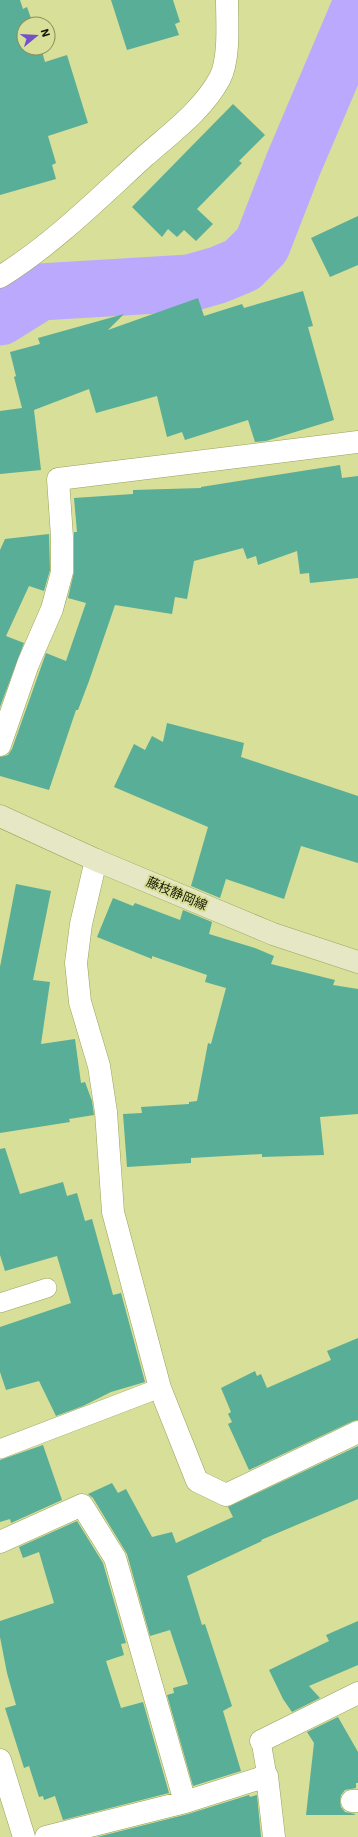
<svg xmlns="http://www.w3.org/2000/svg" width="358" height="1837" font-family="'IBM Plex Sans','Noto Sans JP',sans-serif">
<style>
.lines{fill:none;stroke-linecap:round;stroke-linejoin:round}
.river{stroke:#bba9fd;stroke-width:57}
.building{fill:#59ae97}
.lane-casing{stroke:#9aa15d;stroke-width:20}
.street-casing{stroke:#9aa15d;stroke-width:23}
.secondary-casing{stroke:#9aa15d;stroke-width:23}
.lane{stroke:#fff;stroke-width:19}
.street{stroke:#fff;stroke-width:22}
.secondary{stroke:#e6e8c5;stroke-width:22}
.labels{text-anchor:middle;stroke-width:4;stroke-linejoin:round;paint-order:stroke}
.street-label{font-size:13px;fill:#141600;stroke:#d7df98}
</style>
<rect width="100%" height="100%" fill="#d7df98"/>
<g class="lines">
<!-- river -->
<path class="river" d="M 0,317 L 40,292 L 190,283 L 218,275 L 242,265 L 262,245 L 293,165 L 358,12"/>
</g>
<!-- building -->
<path class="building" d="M 0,0 L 20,0 L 23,9 L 27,7 L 33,24 L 24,24 L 24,48 L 41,48 L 45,62 L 67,55 L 88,123 L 48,136 L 56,163 L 52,165 L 56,179 L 0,195 Z
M 111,0 L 173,0 L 180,22 L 175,24 L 179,35 L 127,50 Z
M 233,104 L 265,135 L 239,161 L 242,163 L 197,209 L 213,224 L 196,241 L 184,230 L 177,237 L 168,229 L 162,237 L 132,207 Z
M 358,216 L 358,265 L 330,277 L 311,238 Z
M 303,291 L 313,326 L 308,327 L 334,420 L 266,441 L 255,442 L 248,420 L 185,440 L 182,432 L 167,437 L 157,396 L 96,413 L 89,389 L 34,410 L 41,470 L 0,474 L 0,411 L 22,408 L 14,377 L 16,376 L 10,352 L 40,344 L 38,338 L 124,314 L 108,330 L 198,298 L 204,316 L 242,304 L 244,308 Z
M 340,465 L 342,478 L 358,476 L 358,578 L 310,583 L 309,573 L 300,574 L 297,551 L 258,565 L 256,556 L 247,559 L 243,548 L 194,561 L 187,599 L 175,597 L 172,614 L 115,605 L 89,681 L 78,710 L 76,710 L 49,790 L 0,776 L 0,757 L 8,755 L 12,749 L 46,653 L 66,661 L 86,603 L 68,598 L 74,572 L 74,532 L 77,532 L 74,498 L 133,494 L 133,490 L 201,488 L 201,487 Z
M 49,534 L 50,570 L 44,591 L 29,586 L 6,636 L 24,643 L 0,707 L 0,550 L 5,539 Z
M 167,723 L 244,743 L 241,757 L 358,796 L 358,863 L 301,846 L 284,899 L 226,879 L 220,898 L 191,886 L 208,827 L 114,787 L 134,744 L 145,750 L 152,736 L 163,742 Z
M 16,884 L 51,891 L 33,980 L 50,982 L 41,1044 L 75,1039 L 81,1083 L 85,1082 L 92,1101 L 94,1115 L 69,1119 L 70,1122 L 0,1133 L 0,967 Z
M 113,898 L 133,906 L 135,903 L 180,920 L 183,910 L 212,922 L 209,934 L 255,948 L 274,956 L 271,964 L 335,980 L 333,985 L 358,989 L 358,1114 L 320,1117 L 324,1155 L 262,1157 L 262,1154 L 191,1158 L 191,1163 L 127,1167 L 123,1114 L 142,1113 L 141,1107 L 189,1104 L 189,1102 L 197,1101 L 208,1043 L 211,1044 L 226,988 L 205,982 L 207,975 L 152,956 L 152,959 L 97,937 Z
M 5,1148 L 20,1194 L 63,1182 L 67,1196 L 77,1193 L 85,1221 L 92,1219 L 113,1295 L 121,1293 L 145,1382 L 111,1392 L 83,1406 L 56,1416 L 39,1381 L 6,1390 L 0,1372 L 0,1327 L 71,1303 L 57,1256 L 5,1271 L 0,1255 L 0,1149 Z
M 358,1338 L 358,1420 L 353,1421 L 249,1470 L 228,1424 L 232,1422 L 228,1414 L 231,1412 L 221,1388 L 255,1371 L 257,1376 L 261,1374 L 267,1388 L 331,1360 L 327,1351 Z
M 43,1445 L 62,1500 L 11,1523 L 10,1519 L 0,1522 L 0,1460 Z
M 358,1446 L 358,1499 L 261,1540 L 262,1541 L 187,1576 L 202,1625 L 205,1624 L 232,1706 L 223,1711 L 241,1771 L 193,1786 L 167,1695 L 174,1693 L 173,1688 L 188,1684 L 170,1630 L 150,1636 L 127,1554 L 93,1498 L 88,1494 L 112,1483 L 118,1493 L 126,1489 L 152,1537 L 172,1532 L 176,1543 L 233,1517 L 228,1507 Z
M 77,1521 L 103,1563 L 126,1643 L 121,1644 L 124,1655 L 106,1661 L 121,1708 L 143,1702 L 169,1793 L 63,1820 L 55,1796 L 44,1800 L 43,1796 L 39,1797 L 29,1766 L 24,1768 L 5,1708 L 16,1705 L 7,1673 L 0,1637 L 0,1621 L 54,1603 L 39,1552 L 23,1558 L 19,1547 Z
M 358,1621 L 358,1665 L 309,1686 L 320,1698 L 292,1712 L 283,1699 L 269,1670 L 329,1641 L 326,1635 Z
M 338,1717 L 358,1752 L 358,1783 L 356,1783 L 356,1788 L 345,1790 L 341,1795 L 340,1801 L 341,1807 L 345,1812 L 355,1814 L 355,1815 L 306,1815 L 314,1743 L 307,1732 Z
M 249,1795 L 250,1797 L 257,1795 L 261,1837 L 97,1837 L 188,1814 Z"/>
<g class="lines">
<!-- lane casing -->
<g class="lane-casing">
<path id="lane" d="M 0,1303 L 47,1288
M 0,1449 L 160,1388
M 261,1741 L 267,1776"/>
</g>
<!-- street casing -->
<g class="street-casing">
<path id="street" d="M 0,277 C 53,244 98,199 144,157 C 171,133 203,110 220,78 C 230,58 227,22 227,0
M 0,745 L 28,664 L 52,609 L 62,572 L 62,537 L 58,479 L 358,442
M 96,860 L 81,924 L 76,963 L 80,1002 L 99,1066 L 106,1112 L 113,1212 L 160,1388 L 197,1481 L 226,1495 L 358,1432
M 0,1542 L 82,1505 L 115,1558 L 185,1802
M 261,1741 L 358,1693
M 0,1760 L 24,1837
M 352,1801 L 358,1801
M 46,1837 L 185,1802 L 267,1776 L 274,1837"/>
</g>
<!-- secondary casing -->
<g class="secondary-casing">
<path id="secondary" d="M 0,816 L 96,860 L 273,934 L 358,962"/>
</g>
<!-- lane -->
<use href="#lane" class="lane"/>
<!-- street -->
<use href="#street" class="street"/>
<!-- secondary -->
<use href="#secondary" class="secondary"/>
</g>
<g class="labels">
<!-- street labels -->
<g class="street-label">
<text transform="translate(177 893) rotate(23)" y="5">藤枝静岡線</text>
</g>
</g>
<!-- north arrow -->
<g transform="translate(36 36) rotate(72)"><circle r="19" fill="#d7df98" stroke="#898f5b"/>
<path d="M0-3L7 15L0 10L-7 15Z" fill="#7450c9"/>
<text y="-6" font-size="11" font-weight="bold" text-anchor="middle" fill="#141600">N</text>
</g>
</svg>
